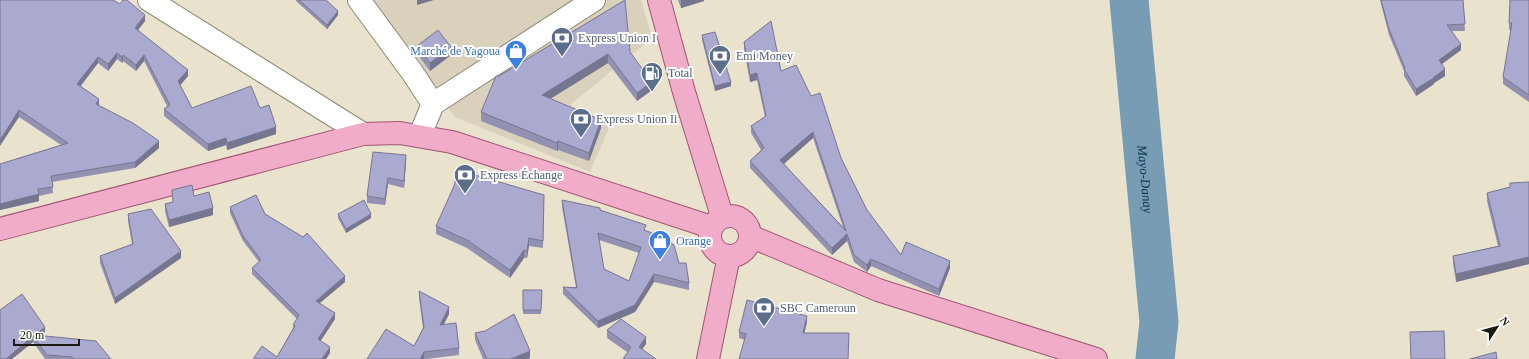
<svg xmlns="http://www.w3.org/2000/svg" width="1529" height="359" font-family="'Times New Roman',serif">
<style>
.commercial{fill:#d9d1bc}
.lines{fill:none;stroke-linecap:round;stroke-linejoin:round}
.river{stroke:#779cb4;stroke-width:39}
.minor-casing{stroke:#8d8874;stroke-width:24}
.major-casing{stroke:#a05572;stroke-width:24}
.minor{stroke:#fff;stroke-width:22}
.major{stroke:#f1acc9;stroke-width:22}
.wall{fill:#9291b2;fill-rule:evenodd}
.shaded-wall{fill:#777691}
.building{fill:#aaa9cf;stroke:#777691;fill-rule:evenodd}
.labels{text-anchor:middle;stroke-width:4;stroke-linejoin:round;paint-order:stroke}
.service-label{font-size:12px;fill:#4e5e75;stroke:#fff;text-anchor:start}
.shop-label{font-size:12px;fill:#366cbe;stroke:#fff;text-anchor:end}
.water-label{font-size:13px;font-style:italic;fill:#033650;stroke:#fff}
</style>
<rect width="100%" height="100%" fill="#e9e3cd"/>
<!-- commercial -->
<path class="commercial" d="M 369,0 L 641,0 L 652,38 L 570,105 L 610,126 L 590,172 L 455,117 Z"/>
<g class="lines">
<!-- river -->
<path class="river" id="s1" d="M 1129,0 L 1159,322 L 1155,359"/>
<!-- minor casing -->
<g class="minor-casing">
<path id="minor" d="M 149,0 L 363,134
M 359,0 L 412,72 L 433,104
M 420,135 L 433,104 L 594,0"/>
</g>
<!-- major casing -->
<g class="major-casing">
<path id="major" d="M 659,0 L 684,92 L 722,216
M710 236a20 20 0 1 1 40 0a20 20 0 1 1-40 0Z
M 0,229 L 363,134 L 400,133 L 452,142 L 711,227
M 750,236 L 878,290 L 1096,359
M 708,359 L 729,256"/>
</g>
<!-- minor -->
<use href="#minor" class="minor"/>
<!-- major -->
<use href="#major" class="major"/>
</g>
<!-- wall -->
<path class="wall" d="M 0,0 L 145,21 L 138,30 L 188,76 L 180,85 L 192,108 L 260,108 L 276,134 L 227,150 L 226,145 L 208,151 L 164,116 L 164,109 L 167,106 L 144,61 L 136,71 L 123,61 L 122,63 L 117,59 L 108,71 L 98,63 L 81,86 L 99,105 L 159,148 L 135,168 L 52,182 L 53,193 L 39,196 L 39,201 L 0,210 L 0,164 L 61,145 L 19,117 Z
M 296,0 L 326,0 L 338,15 L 327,29 L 296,1 Z
M 625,0 L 630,52 L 652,90 L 637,101 L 608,63 L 550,99 L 601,128 L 589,161 L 558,150 L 557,151 L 481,121 L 481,112 L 499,76 Z
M 678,0 L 704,0 L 704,1 L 681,8 Z
M 1380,0 L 1463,0 L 1465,31 L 1452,31 L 1461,50 L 1442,64 L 1445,76 L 1434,83 L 1434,84 L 1416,96 L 1404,76 L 1404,71 L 1389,35 Z
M 1529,0 L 1529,102 L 1503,84 L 1503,77 L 1511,30 L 1509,30 L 1509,23 Z
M 702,35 L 731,86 L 715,91 L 702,40 Z
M 744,42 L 781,71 L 841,158 L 867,210 L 901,255 L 950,268 L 939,296 L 871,266 L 867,272 L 854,262 L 847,241 L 832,255 L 750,168 L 750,161 L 761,150 L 751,133 L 751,126 L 765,117 L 757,80 L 750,82 L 744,49 ZM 813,138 L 843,227 L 784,164 Z
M 417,46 L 451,55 L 430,71 L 417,54 Z
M 406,162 L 404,188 L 388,184 L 385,205 L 367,203 L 367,196 Z
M 1510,183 L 1529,264 L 1456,282 L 1453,263 L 1453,256 L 1498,246 L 1487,201 L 1487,193 L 1510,188 Z
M 172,190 L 194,196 L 213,215 L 169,227 L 165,211 L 165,204 L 173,202 Z
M 544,195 L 543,248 L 529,246 L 527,258 L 524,258 L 510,278 L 467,248 L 436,234 L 436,226 Z
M 562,200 L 600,210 L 646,231 L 679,263 L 689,283 L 689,290 L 654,282 L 635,312 L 598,328 L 563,294 L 563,287 L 576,287 L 562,207 ZM 599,240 L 639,253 L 629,281 L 604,269 Z
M 230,207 L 265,214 L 345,282 L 320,303 L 335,319 L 320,341 L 330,353 L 326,359 L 253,359 L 277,357 L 293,328 L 293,325 L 297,319 L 252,274 L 252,268 L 259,262 L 243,241 L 230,213 Z
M 128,214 L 181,258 L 115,304 L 100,263 L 100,256 L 132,244 L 128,221 Z
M 338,214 L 371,218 L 346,233 L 338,218 Z
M 523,290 L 542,290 L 541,314 L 523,314 Z
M 419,291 L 449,314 L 444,324 L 459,348 L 459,355 L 427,359 L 367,359 L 414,346 L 423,328 L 419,298 Z
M 22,294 L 45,333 L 41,336 L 111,359 L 45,359 L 33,342 L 12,359 L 0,359 Z
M 807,322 L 804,333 L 745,340 L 739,338 L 739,332 Z
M 607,330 L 646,344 L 627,352 L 607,338 Z
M 485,331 L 530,358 L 528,359 L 483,359 L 475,340 L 475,333 Z"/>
<!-- shaded-wall -->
<path class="shaded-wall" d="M 417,0 L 434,0 L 417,5 Z
M 681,0 L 704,0 L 704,1 L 681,8 Z
M 338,11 L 338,15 L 327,29 L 327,25 Z
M 145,15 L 145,21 L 135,34 L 135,28 Z
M 1461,44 L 1461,50 L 1439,66 L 1439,60 Z
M 451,47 L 451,55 L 430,71 L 430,63 Z
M 117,53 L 117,59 L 108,71 L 108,64 Z
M 608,54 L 608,63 L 542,104 L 542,95 Z
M 123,55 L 123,61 L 122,63 L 122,57 Z
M 144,55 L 144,61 L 136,71 L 136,65 Z
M 98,57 L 98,63 L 77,90 L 77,84 Z
M 1445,69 L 1445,76 L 1434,83 L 1434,84 L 1416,96 L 1416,89 L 1434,77 Z
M 188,70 L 188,76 L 178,88 L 178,81 Z
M 757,73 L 757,80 L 750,82 L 750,75 Z
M 652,82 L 652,90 L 637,101 L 637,93 Z
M 731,82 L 731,86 L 715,91 L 715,86 Z
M 99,99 L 99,105 L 96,104 Z
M 19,110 L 19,117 L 0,146 L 0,140 Z
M 601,120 L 601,128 L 589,161 L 589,153 Z
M 276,127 L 276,134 L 227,150 L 227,143 Z
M 813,132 L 813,138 L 780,167 L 780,160 Z
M 226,138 L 226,145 L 208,151 L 208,144 Z
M 159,141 L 159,148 L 135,168 L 135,162 Z
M 558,141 L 558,150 L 557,151 L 557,143 Z
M 406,155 L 406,162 L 404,188 L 404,181 Z
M 388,178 L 388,184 L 385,205 L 385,199 Z
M 39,194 L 39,201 L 0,210 L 0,204 Z
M 213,208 L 213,215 L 169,227 L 169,220 Z
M 371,214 L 371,218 L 346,233 L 346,229 Z
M 847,234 L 847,241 L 832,255 L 832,248 Z
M 529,238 L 529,246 L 527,258 L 527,251 Z
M 524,250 L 524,258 L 510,278 L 510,270 Z
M 181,251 L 181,258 L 115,304 L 115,298 Z
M 1529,257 L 1529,264 L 1456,282 L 1456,274 Z
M 871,259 L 871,266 L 867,272 L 867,265 Z
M 950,261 L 950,268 L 939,296 L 939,289 Z
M 654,274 L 654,282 L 635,312 L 598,328 L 598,321 Z
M 345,276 L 345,282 L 316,306 L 316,301 Z
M 449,307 L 449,314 L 440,332 L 440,325 Z
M 335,313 L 335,319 L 318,345 L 318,339 Z
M 807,316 L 807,322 L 803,339 L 803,333 Z
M 45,327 L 45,333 L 36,340 L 35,335 Z
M 33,336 L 33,342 L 12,359 L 6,359 Z
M 646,337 L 646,344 L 639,354 L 639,347 Z
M 330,347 L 330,353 L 326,359 L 322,359 Z
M 530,351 L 530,358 L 528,359 L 511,359 Z
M 424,352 L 424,359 L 420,359 Z"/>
<!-- building -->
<path class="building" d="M 0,0 L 113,0 L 120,4 L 123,0 L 127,0 L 145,15 L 135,28 L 188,70 L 178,81 L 192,108 L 251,86 L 260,108 L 269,105 L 276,127 L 227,143 L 226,138 L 208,144 L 164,109 L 170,105 L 144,55 L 136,65 L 123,55 L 122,57 L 117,53 L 108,64 L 98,57 L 77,84 L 99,99 L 96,104 L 133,123 L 159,141 L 135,162 L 51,176 L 53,187 L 38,189 L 39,194 L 0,204 L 0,164 L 68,143 L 19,110 L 0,140 Z
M 299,0 L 326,0 L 338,11 L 327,25 Z
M 625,0 L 630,52 L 652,82 L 637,93 L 608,54 L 542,95 L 601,120 L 589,153 L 558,141 L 557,143 L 481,112 L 496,76 L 499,76 Z
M 1381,0 L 1463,0 L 1465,24 L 1447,25 L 1461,44 L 1439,60 L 1445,69 L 1434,77 L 1434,78 L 1416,89 L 1404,69 L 1405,68 L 1389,29 Z
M 1510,0 L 1529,0 L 1529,95 L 1503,77 L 1512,23 L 1509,23 Z
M 771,21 L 781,71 L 796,65 L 811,96 L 820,93 L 841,158 L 867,210 L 901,255 L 906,242 L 950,261 L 939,289 L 871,259 L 867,265 L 854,255 L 847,234 L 832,248 L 750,161 L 764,148 L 751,126 L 766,116 L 757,73 L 750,75 L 744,42 ZM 813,132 L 846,231 L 780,160 Z
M 438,30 L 451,47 L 430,63 L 417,46 Z
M 715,32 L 731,82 L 715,86 L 702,35 Z
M 373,152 L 406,155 L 404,181 L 388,178 L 385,199 L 367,196 Z
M 458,170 L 544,195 L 543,241 L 529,238 L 527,251 L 524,250 L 510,270 L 467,240 L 436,226 L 454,186 Z
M 1529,182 L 1529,257 L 1456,274 L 1453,256 L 1500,246 L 1487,193 L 1510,187 L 1510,183 Z
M 192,185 L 194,196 L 209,192 L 213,208 L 169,220 L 165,204 L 173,202 L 172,190 Z
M 256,195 L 265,214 L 303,237 L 307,233 L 345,276 L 316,301 L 335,313 L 318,339 L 330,347 L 322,359 L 253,359 L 262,346 L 277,357 L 295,326 L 293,325 L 299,315 L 252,268 L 261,260 L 243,236 L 230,207 Z
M 364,200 L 371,214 L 346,229 L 338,214 Z
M 562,200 L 600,208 L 600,210 L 646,225 L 644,230 L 663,237 L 674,245 L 679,263 L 686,263 L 689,283 L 654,274 L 635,305 L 598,321 L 563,287 L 577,288 ZM 598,233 L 641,247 L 629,281 L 604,269 Z
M 151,209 L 181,251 L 115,298 L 100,256 L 133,244 L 128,214 Z
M 523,290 L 542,290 L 541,310 L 523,310 Z
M 419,291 L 449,307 L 440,325 L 456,323 L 459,348 L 424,352 L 420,359 L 367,359 L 386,329 L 414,346 L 424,327 Z
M 22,294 L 45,327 L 35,335 L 96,341 L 111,359 L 74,359 L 72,357 L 47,355 L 33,336 L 6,359 L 0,359 L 0,310 Z
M 747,300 L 807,316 L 803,333 L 849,333 L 848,359 L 739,359 L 746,334 L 739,332 Z
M 514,314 L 530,351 L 511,359 L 487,359 L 475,333 L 485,331 Z
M 621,319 L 646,337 L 639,347 L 656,359 L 623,359 L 631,347 L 607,330 Z
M 1444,331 L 1445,359 L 1411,359 L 1410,332 Z
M 1496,352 L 1497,359 L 1470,359 Z"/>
<!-- icons -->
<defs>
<g id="bank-pin" transform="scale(1.15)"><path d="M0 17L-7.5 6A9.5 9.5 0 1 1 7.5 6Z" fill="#5c6f8a" stroke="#fff"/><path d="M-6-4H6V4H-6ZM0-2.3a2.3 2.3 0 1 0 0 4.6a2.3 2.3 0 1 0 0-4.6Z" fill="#fff"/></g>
<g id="shop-pin" transform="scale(1.15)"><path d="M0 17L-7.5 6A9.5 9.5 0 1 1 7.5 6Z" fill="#3f7fe0" stroke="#fff"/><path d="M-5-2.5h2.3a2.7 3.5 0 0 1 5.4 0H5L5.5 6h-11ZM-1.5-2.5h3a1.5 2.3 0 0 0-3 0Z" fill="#fff"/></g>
<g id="fuel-pin" transform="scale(1.15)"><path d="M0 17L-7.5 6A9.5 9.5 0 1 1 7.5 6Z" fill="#5c6f8a" stroke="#fff"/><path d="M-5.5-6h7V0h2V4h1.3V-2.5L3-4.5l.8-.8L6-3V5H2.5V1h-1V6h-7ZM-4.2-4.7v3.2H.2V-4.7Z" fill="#fff"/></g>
</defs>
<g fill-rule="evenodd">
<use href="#bank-pin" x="562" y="38"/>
<use href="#shop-pin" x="516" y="51"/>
<use href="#bank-pin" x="720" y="56"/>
<use href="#fuel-pin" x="652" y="73"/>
<use href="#bank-pin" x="581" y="119"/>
<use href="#bank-pin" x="465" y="175"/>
<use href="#shop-pin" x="660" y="241"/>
<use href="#bank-pin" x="764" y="308"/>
</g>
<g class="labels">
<!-- service labels -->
<g class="service-label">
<text x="578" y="42">Express Union I</text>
<text x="736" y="60">Emi Money</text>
<text x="668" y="77">Total</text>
<text x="596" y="123">Express Union Ii</text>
<text x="480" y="179">Express Échange</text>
<text x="780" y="312">SBC Cameroun</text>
</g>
<!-- shop labels -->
<g class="shop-label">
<text x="500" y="55">Marché de Yagoua</text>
<text x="676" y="245" text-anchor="start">Orange</text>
</g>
<!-- water labels -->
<g class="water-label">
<text dy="5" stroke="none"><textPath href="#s1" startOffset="180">Mayo-Danay</textPath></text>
</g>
</g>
<!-- north arrow -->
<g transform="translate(1497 327) rotate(54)" stroke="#ffffff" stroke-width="3" paint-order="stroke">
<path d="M0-3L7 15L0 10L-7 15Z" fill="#1c1a12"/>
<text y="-6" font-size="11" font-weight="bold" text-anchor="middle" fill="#1c1a12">N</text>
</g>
<!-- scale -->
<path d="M14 339v6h65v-6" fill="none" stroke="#1c1a12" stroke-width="2"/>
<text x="20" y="339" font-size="12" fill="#1c1a12" stroke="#ffffff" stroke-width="3" paint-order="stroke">20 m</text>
</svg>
